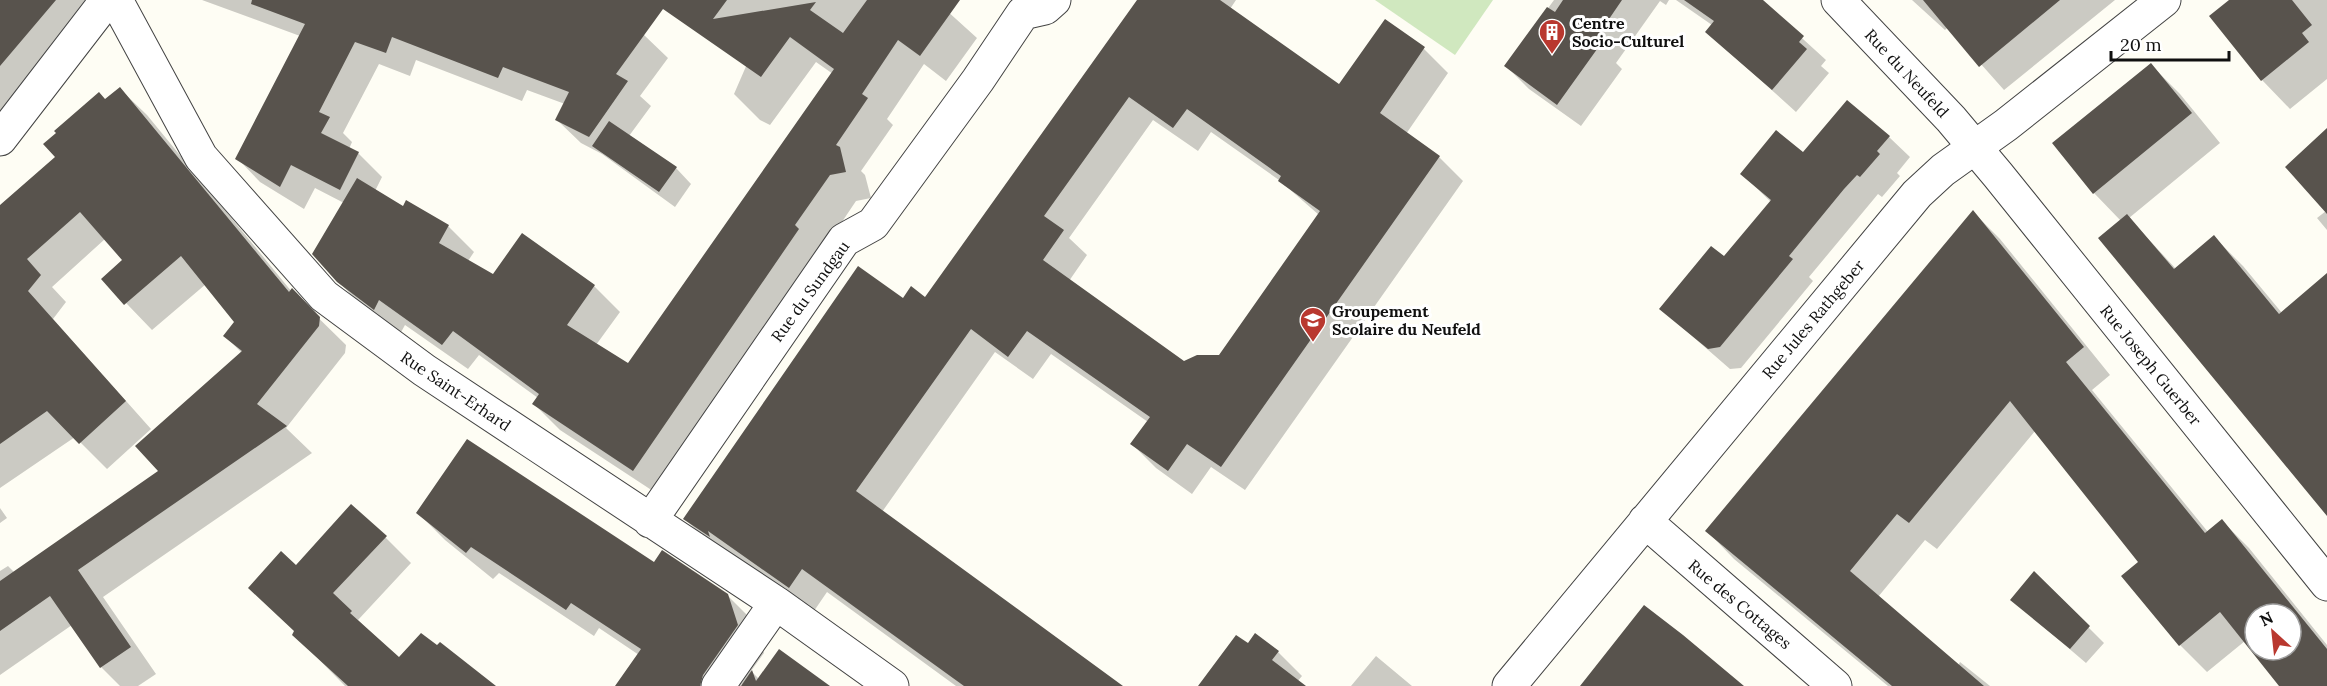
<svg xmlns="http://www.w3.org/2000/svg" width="2327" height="686" font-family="Lora,serif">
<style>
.green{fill:#d0e8bf}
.shadow{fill:#0003;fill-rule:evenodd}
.building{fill:#58534d;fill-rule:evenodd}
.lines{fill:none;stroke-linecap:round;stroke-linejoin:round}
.minor-casing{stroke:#434343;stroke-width:35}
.minor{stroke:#fff;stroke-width:33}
.labels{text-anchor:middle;stroke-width:6;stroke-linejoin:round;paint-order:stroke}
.poi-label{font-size:16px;font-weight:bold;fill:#101010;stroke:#fff;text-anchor:start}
.street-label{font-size:16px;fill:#101010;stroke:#fff}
</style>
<rect width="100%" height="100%" fill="#fefdf4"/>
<!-- green -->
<path class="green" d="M 1375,0 L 1493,0 L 1455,55 Z"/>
<!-- shadow -->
<path class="shadow" d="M 0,0 L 86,0 L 96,15 L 0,135 Z
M 202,0 L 556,0 L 644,35 L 668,58 L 640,96 L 651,106 L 629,136 L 676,168 L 691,184 L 675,207 L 602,154 L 581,143 L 557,120 L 565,104 L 527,90 L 522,101 L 416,60 L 410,76 L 379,64 L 343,133 L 352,142 L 349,149 L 358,153 L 382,177 L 375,191 L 403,208 L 448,226 L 474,252 L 468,261 L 493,275 L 594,286 L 620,312 L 596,345 L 628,366 L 833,74 L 816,62 L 770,125 L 760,120 L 734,94 L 757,41 L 703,16 L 688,0 L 935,0 L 977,38 L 946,81 L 924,64 L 887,119 L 893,125 L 861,171 L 865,175 L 871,198 L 856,201 L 659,495 L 560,430 L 534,404 L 538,398 L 479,355 L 468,369 L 405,325 L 400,334 L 364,308 L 338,281 L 344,203 L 315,188 L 304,209 L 260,182 L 237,158 L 300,36 Z
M 1139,0 L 1236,0 L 1230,9 L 1339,87 L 1385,21 L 1424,49 L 1448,73 L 1406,134 L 1439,157 L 1463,181 L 1245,490 L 1211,467 L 1192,494 L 1156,468 L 1132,444 L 1148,422 L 1051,354 L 1033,379 L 995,352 L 882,512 L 1115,686 L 956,686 L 827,592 L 814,611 L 730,553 L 732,558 L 709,543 L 685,519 L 903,300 L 926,299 ZM 1153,120 L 1198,151 L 1211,132 L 1279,180 L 1319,215 L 1220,357 L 1184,363 L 1069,281 L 1087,255 L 1069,238 Z
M 1554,0 L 1669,0 L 1666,5 L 1660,1 L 1616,63 L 1622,69 L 1581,126 L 1529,89 L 1506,66 Z
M 1676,0 L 1760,0 L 1826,60 L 1821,66 L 1829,73 L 1796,112 L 1707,32 L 1712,25 Z
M 1912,0 L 2115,0 L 2004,90 L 1948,27 L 1945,30 Z
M 2231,0 L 2327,0 L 2327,79 L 2290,109 L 2262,80 Z
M 2151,65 L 2180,94 L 2220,143 L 2129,218 L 2176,269 L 2214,237 L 2243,266 L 2282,313 L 2327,275 L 2327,515 L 2121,221 L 2094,193 L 2054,143 Z
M 120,89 L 147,115 L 292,292 L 346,345 L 345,353 L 286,428 L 312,453 L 103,597 L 156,674 L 138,686 L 120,686 L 101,667 L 72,625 L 0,675 L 0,571 L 8,566 L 15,573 L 160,472 L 242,353 L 225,336 L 236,322 L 206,284 L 152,330 L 103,279 L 124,260 L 105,239 L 52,287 L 66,302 L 53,319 L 151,429 L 107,469 L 75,437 L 0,488 L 0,207 L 57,157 L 106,101 Z
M 2327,131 L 2327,230 L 2317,218 L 2326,211 Z
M 1889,137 L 1910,157 L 1897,173 L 1900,176 L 1882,197 L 1878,194 L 1809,277 L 1813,281 L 1741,368 L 1730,369 L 1661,309 L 1724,258 L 1771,202 L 1742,174 L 1803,154 Z
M 1973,212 L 2000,239 L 2110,375 L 2092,390 L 2208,532 L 2222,521 L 2249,548 L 2327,645 L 2327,686 L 2281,686 L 2245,641 L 2207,672 L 2180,645 L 2141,562 L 2035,431 L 1937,549 L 1925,540 L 1878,597 L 1958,666 L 1960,662 L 1990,686 L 1888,686 L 1734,559 L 1707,531 ZM 2255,614 L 2291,614 L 2291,650 L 2255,650 Z
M 0,508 L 7,518 L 0,523 Z
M 418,513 L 654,564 L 727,595 L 754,622 L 764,653 L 751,671 L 759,679 L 827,686 L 745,686 L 742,684 L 741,686 L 617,686 L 639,655 L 599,628 L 594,636 L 499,573 L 493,579 L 445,540 Z
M 385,537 L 411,563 L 358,620 L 399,659 L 495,686 L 345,686 L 294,634 L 296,567 Z
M 2034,573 L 2104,643 L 2086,663 L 2012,600 Z
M 1248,645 L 1278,652 L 1302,676 L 1297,682 L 1303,686 L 1209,686 Z
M 1376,656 L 1412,686 L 1351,686 Z"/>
<!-- building -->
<path class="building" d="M 0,0 L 56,0 L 0,66 Z
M 252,0 L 727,0 L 713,19 L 816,2 L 810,10 L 843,33 L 867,0 L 960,0 L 920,56 L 898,40 L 862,94 L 868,98 L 836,145 L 840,147 L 846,172 L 830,175 L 795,225 L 799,229 L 633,471 L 532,404 L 539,394 L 453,331 L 442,345 L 379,300 L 374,310 L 337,282 L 312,254 L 357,178 L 403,206 L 406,200 L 449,225 L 439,243 L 493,274 L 522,233 L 595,285 L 567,325 L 628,363 L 834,69 L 790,37 L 761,77 L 663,9 L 616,74 L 628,81 L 589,137 L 555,120 L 569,92 L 503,67 L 498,78 L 392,37 L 386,53 L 355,42 L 319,112 L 330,117 L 321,133 L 359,152 L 340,190 L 291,165 L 280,187 L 235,159 L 305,24 L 251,4 Z
M 1137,0 L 1220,0 L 1339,84 L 1385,19 L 1425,47 L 1380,113 L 1440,156 L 1221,467 L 1187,444 L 1168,471 L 1130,444 L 1150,417 L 1027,331 L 1008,357 L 971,329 L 856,491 L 1123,686 L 964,686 L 802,569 L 789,588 L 708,531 L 710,537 L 683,519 L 858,266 L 903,298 L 911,286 L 925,297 ZM 1129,97 L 1173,128 L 1187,109 L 1281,176 L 1278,181 L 1320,211 L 1219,355 L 1197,355 L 1184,361 L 1043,260 L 1064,230 L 1044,216 Z
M 1563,0 L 1622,0 L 1594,41 L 1600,45 L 1557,105 L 1504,66 L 1547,7 L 1555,12 Z
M 1684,0 L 1763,0 L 1804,36 L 1799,42 L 1807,49 L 1772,90 L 1705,32 L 1714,21 Z
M 1923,0 L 2060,0 L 1979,67 Z
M 2229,0 L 2292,0 L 2312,25 L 2302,33 L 2309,42 L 2261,81 L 2209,16 Z
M 2151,63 L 2192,113 L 2093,194 L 2052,143 Z
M 120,87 L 289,292 L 292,288 L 320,317 L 319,326 L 257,404 L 287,426 L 78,570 L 131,647 L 100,668 L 50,596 L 0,631 L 0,581 L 158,471 L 135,446 L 242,351 L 223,336 L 234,322 L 181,256 L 124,305 L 101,279 L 122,260 L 80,212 L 27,259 L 41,275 L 28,291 L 126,401 L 79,444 L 47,411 L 0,444 L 0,205 L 55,157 L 43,144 L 56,133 L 54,131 L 99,92 L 105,99 Z
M 1847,100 L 1890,136 L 1877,151 L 1880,154 L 1860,177 L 1857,175 L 1844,189 L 1789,256 L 1793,259 L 1720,347 L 1708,349 L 1659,309 L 1711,246 L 1724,256 L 1771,200 L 1740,174 L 1776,130 L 1803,152 Z
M 609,121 L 677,167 L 659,192 L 592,146 Z
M 2327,128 L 2327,214 L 2285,167 Z
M 1973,210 L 2084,347 L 2066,362 L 2205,533 L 2222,519 L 2327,649 L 2327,686 L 2279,686 L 2220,612 L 2179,646 L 2121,576 L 2138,562 L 2010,401 L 1909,523 L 1897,514 L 1850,571 L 1984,686 L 1892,686 L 1705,531 ZM 2255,614 L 2291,614 L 2291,650 L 2255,650 Z
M 2127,214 L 2174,269 L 2214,235 L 2279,314 L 2327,273 L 2327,516 L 2098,238 Z
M 467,439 L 654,562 L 662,550 L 728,594 L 738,625 L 703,675 L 700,686 L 615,686 L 641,649 L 571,603 L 566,610 L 471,547 L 466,553 L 416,513 Z
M 351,504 L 387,536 L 333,593 L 352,611 L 350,613 L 399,657 L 421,633 L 437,645 L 440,642 L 496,686 L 348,686 L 292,635 L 294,631 L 248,588 L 281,551 L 296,565 Z
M 2034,571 L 2090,626 L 2070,649 L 2010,600 Z
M 1644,605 L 1683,635 L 1744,686 L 1580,686 Z
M 1255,633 L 1279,651 L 1272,660 L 1306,686 L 1198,686 L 1236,635 L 1248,643 Z
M 779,649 L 830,686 L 741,686 L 752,670 L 756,681 Z"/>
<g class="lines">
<!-- minor casing -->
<g class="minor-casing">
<path id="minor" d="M 116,0 L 201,157 L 324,296 L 424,370 L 776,603 L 892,686
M 1838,0 L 1951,119 L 1998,175 L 2327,584
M 0,139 L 107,0
M 650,521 L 844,240 L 873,224 L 978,80 L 1023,13 L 1045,8 L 1054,0
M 1645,521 L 1835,686
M 718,686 L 776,603
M 1509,686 L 1917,194 L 1943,170 L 2006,125 L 2164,0"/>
</g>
<!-- minor -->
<use href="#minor" class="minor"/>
</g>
<!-- icons -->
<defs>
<g id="building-pin" transform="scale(1.35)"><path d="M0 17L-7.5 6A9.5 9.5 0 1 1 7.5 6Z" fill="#b9382f" stroke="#fff"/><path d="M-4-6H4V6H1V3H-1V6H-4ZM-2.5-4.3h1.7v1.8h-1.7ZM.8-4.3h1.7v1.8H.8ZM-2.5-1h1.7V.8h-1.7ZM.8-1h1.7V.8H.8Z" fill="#fff"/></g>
<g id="school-pin" transform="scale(1.35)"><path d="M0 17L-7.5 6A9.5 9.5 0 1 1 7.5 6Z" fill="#b9382f" stroke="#fff"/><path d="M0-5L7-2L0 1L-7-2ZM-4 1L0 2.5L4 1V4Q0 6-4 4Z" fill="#fff"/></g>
</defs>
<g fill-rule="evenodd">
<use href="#building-pin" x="1552" y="32"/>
<use href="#school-pin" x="1313" y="320"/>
</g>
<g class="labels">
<!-- poi labels -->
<g class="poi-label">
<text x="1572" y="29">Centre<tspan x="1572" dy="18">Socio-Culturel</tspan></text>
<text x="1332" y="317">Groupement<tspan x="1332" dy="18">Scolaire du Neufeld</tspan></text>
</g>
<!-- street labels -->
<g class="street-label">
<text transform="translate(1907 73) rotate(47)" y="6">Rue du Neufeld</text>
<text transform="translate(810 291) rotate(-54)" y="6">Rue du Sundgau</text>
<text transform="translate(1813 319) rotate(-50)" y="6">Rue Jules Rathgeber</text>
<text transform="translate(2151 365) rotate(51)" y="6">Rue Joseph Guerber</text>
<text transform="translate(456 391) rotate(34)" y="6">Rue Saint-Erhard</text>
<text transform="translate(1740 604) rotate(40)" y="6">Rue des Cottages</text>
</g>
</g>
<!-- north arrow -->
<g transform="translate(2273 632) rotate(333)"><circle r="28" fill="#ffffff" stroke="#9f9f9f" stroke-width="1.5"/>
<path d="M0-4.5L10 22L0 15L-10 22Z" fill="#b9382f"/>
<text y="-9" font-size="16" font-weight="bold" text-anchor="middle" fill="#101010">N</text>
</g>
<!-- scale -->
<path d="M2111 51v9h118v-9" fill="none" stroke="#101010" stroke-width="3"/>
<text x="2120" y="51" font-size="18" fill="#101010" stroke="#ffffff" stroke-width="4.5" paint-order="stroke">20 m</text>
</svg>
